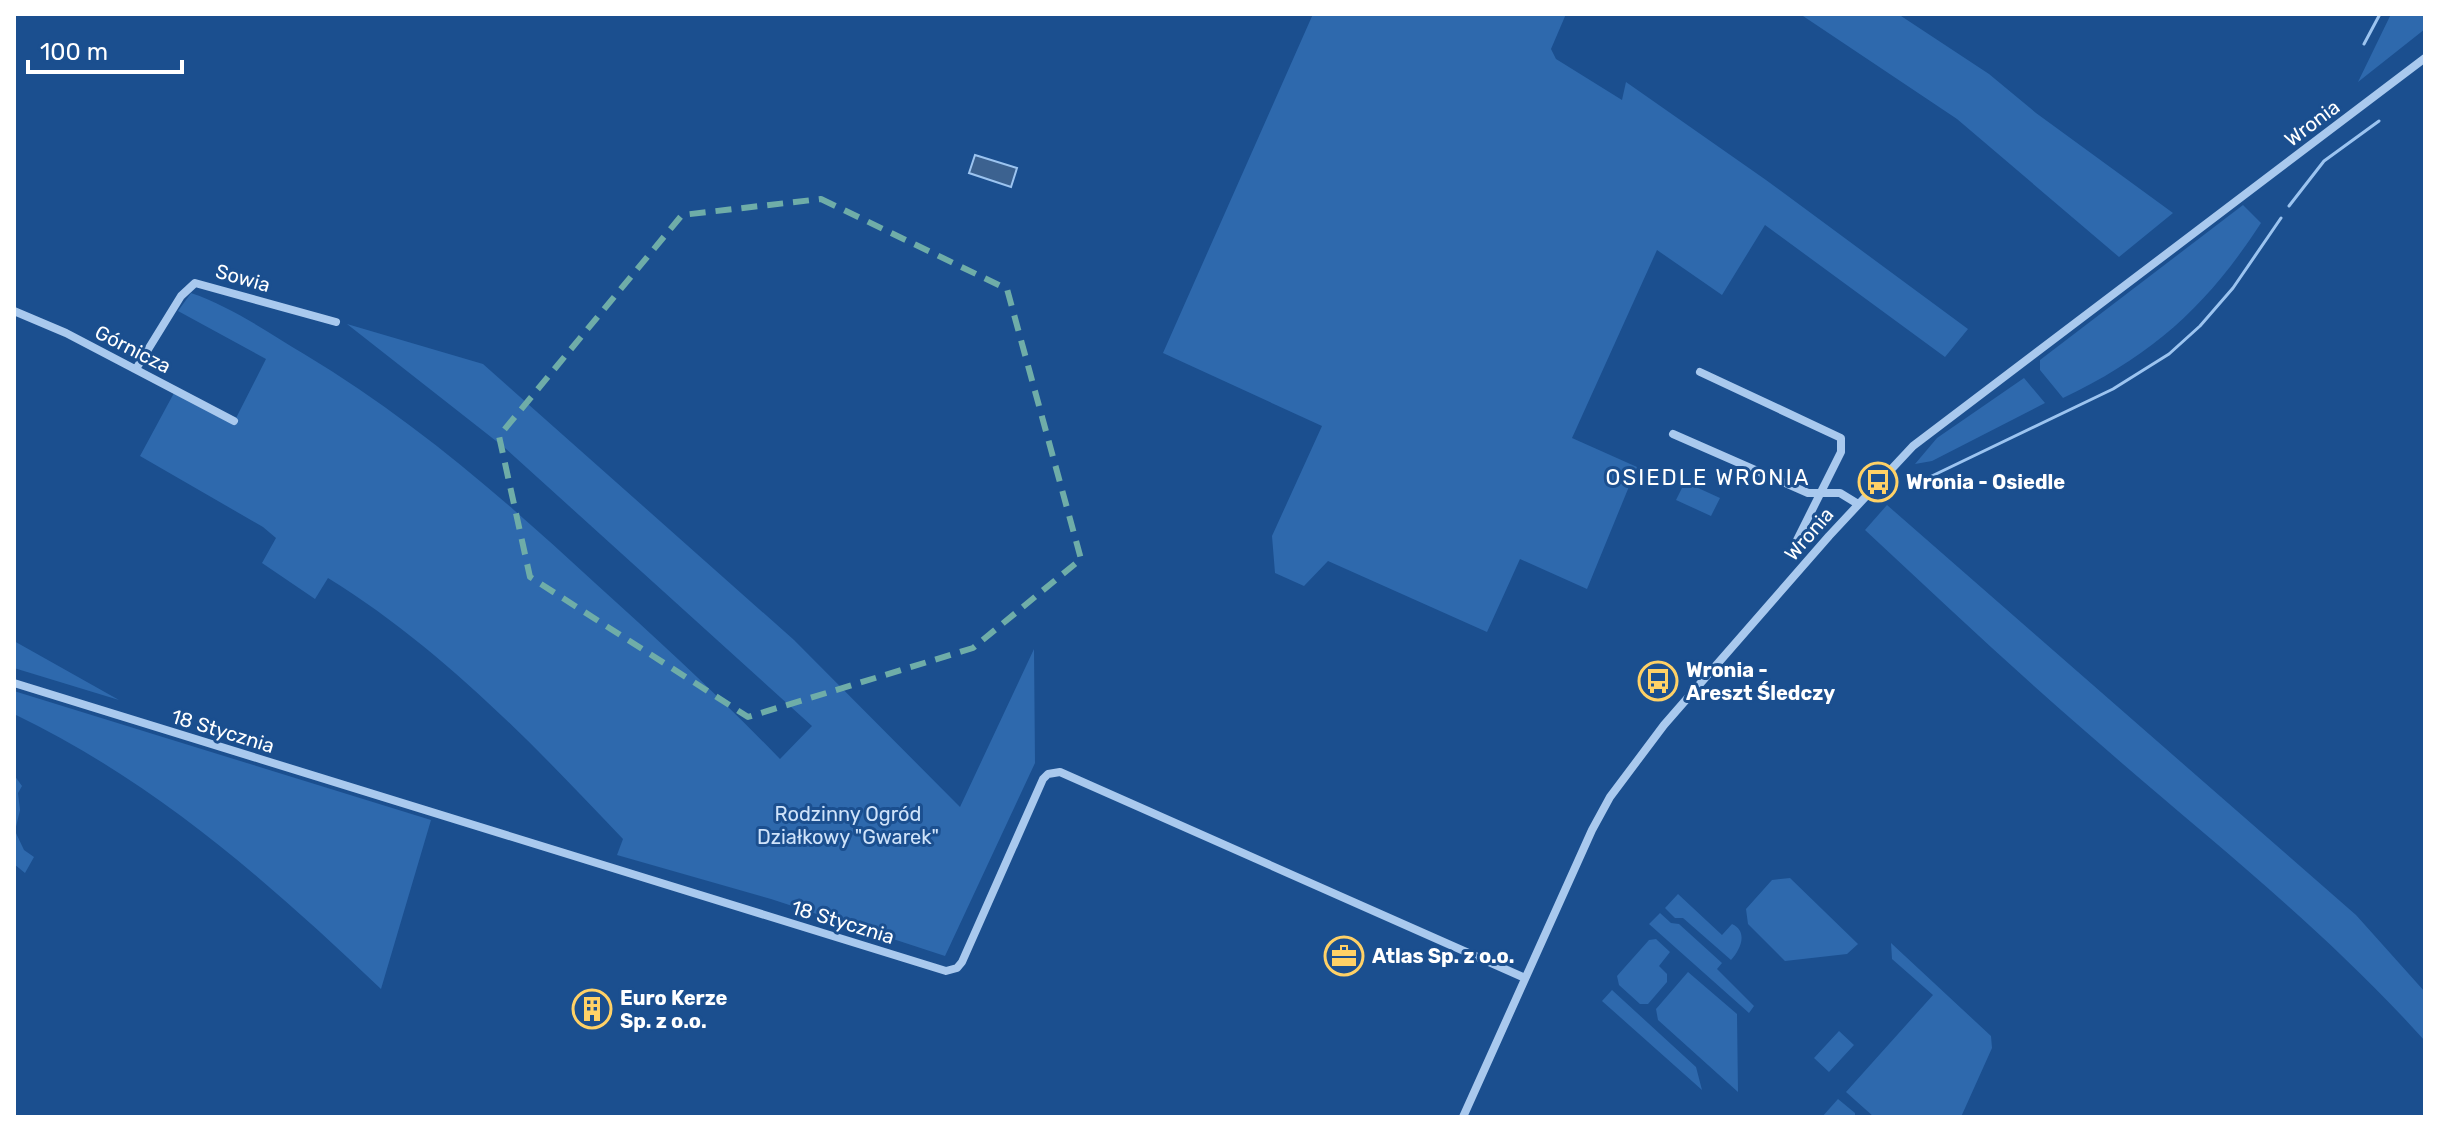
<svg xmlns="http://www.w3.org/2000/svg" width="2439" height="1131" font-family="Rubik,sans-serif">
<style>
.green{fill:#2e69ad}
.water{fill:#3c6290;stroke:#9cc4f0;stroke-width:2}
.lines{fill:none;stroke-linecap:round;stroke-linejoin:round}
.stream{stroke:#9cc4f0;stroke-width:3}
.street{stroke:#a9c9ee;stroke-width:8}
.marked{fill:none;stroke:#6fada8;stroke-width:6;stroke-dasharray:16 10;stroke-linejoin:round}
.labels{text-anchor:middle;stroke-width:6;stroke-linejoin:round;paint-order:stroke}
.street-label{font-size:20px;fill:#fff;stroke:#1b4f8f}
.poi-label{font-size:20px;font-weight:bold;fill:#fff;stroke:#1b4f8f;text-anchor:start}
.park-label{font-size:20px;fill:#cfe3fa;stroke:#1b4f8f}
.neighbourhood-label{font-size:22px;letter-spacing:2px;fill:#fff;stroke:#1b4f8f}
</style>
<rect width="100%" height="100%" fill="#1b4f8f"/>
<!-- green -->
<path class="green" d="M 1313,14 L 1566,14 L 1551,49 L 1556,59 L 1622,100 L 1626,82 L 1766,180 L 1968,329 L 1945,357 L 1765,225 L 1722,295 L 1657,250 L 1572,438 L 1637,467 L 1587,589 L 1520,559 L 1487,632 L 1328,561 L 1304,586 L 1275,573 L 1272,536 L 1322,426 L 1163,353 Z
M 1800,14 L 1898,14 L 1989,74 L 2036,113 L 2173,213 L 2119,257 L 1957,119 Z
M 2391,14 L 2425,14 L 2425,29 L 2358,82 Z
M 2243,205 L 2261,223 C 2207,306 2153,355 2063,398 L 2040,370 L 2040,360 Z
M 191,293 C 232,307 267,332 304,354 C 411,418 503,498 595,583 C 658,640 721,698 780,759 L 812,726 L 505,448 L 347,324 L 483,364 L 794,640 L 960,807 L 1034,649 L 1035,763 L 945,956 L 771,899 L 617,855 L 623,839 C 533,744 440,647 328,578 L 315,599 L 262,563 L 276,538 L 263,527 L 140,456 L 174,393 L 233,424 L 266,359 L 178,311 Z
M 2024,378 L 2045,403 L 1932,461 L 1915,464 L 1937,438 Z
M 1685,482 L 1720,498 L 1711,516 L 1676,500 Z
M 1887,505 L 2356,915 L 2425,992 L 2425,1041 C 2319,923 2203,835 2085,731 C 2010,666 1938,598 1865,530 Z
M 14,641 L 119,700 L 14,668 Z
M 14,691 L 431,820 L 381,989 C 267,881 157,783 14,714 Z
M 14,775 L 22,786 L 18,793 L 20,810 L 15,831 L 24,850 L 34,857 L 25,873 L 14,864 Z
M 1790,878 L 1858,944 L 1847,954 L 1785,961 L 1748,924 L 1746,909 L 1772,880 Z
M 1678,894 L 1722,935 L 1732,924 C 1749,932 1740,950 1731,960 L 1683,918 L 1675,918 L 1665,908 Z
M 1660,913 L 1671,923 L 1679,924 L 1722,963 L 1717,969 L 1754,1006 L 1749,1013 L 1649,924 Z
M 1656,939 L 1670,952 L 1659,966 L 1667,974 L 1667,982 L 1648,1004 L 1640,1004 L 1619,985 L 1617,976 L 1649,940 Z
M 1891,943 L 1991,1036 L 1992,1048 L 1961,1117 L 1874,1117 L 1846,1092 L 1933,995 L 1892,959 Z
M 1688,972 L 1737,1014 L 1738,1092 L 1658,1020 L 1656,1009 Z
M 1612,990 L 1696,1067 L 1702,1090 L 1602,1001 Z
M 1839,1031 L 1854,1045 L 1829,1072 L 1814,1058 Z
M 1838,1099 L 1855,1113 L 1855,1117 L 1822,1117 Z"/>
<!-- water -->
<path class="water" d="M 975,155 L 1017,168 L 1011,187 L 969,173 Z"/>
<g class="lines">
<!-- stream -->
<path class="stream" d="M 2364,44 L 2380,14
M 2289,206 L 2324,161 L 2379,121
M 1909,487 L 2113,389 L 2169,354 L 2200,326 L 2233,288 L 2281,218"/>
<!-- street -->
<path class="street" d="M 14,311 L 66,333 L 234,421
M 136,369 L 181,296 L 195,283 L 336,322
M 1700,372 L 1841,438 L 1841,452 L 1797,540
M 1673,434 L 1808,493 L 1840,493 L 1858,504
M 14,683 L 946,971 L 957,968 L 962,962 L 1043,779 L 1048,774 L 1060,772 L 1525,978
M 1463,1117 L 1592,830 L 1610,797 L 1664,725 L 1829,536 L 1913,446 L 2425,58"/>
</g>
<!-- marked area -->
<path class="marked" d="M 821,199 L 1007,289 L 1081,559 L 973,648 L 748,717 L 530,577 L 499,436 L 682,215 Z"/>
<!-- icons -->
<defs>
<g id="bus-ring" transform="scale(2)"><circle r="9.5" fill="#1b4f8f" stroke="#ffd166" stroke-width="1.5"/><path d="M-5-6H5V4H4V6H2V4H-2V6H-4V4H-5ZM-3.5-4V0h7V-4ZM-3.5 1.2v1.5H-2V1.2ZM2 1.2v1.5H3.5V1.2Z" fill="#ffd166"/></g>
<g id="office-ring" transform="scale(2)"><circle r="9.5" fill="#1b4f8f" stroke="#ffd166" stroke-width="1.5"/><path d="M-6-3h4V-5.5h4V-3h4V5H-6ZM-1-4.5V-3h2v-1.5ZM-6 0V1H6V0Z" fill="#ffd166"/></g>
<g id="building-ring" transform="scale(2)"><circle r="9.5" fill="#1b4f8f" stroke="#ffd166" stroke-width="1.5"/><path d="M-4-6H4V6H1V3H-1V6H-4ZM-2.5-4.3h1.7v1.8h-1.7ZM.8-4.3h1.7v1.8H.8ZM-2.5-1h1.7V.8h-1.7ZM.8-1h1.7V.8H.8Z" fill="#ffd166"/></g>
</defs>
<g fill-rule="evenodd">
<use href="#bus-ring" x="1878" y="482"/>
<use href="#bus-ring" x="1658" y="681"/>
<use href="#office-ring" x="1344" y="956"/>
<use href="#building-ring" x="592" y="1009"/>
</g>
<g class="labels">
<!-- street labels -->
<g class="street-label">
<text transform="translate(2312 123) rotate(-37)" y="7">Wronia</text>
<text transform="translate(243 278) rotate(16)" y="7">Sowia</text>
<text transform="translate(133 349) rotate(27)" y="7">Górnicza</text>
<text transform="translate(1809 534) rotate(-49)" y="7">Wronia</text>
<text transform="translate(223 731) rotate(17)" y="7">18 Stycznia</text>
<text transform="translate(843 922) rotate(17)" y="7">18 Stycznia</text>
</g>
<!-- poi labels -->
<g class="poi-label">
<text x="1906" y="489">Wronia - Osiedle</text>
<text x="1686" y="677">Wronia -<tspan x="1686" dy="23">Areszt Śledczy</tspan></text>
<text x="1372" y="963">Atlas Sp. z o.o.</text>
<text x="620" y="1005">Euro Kerze<tspan x="620" dy="23">Sp. z o.o.</tspan></text>
</g>
<!-- park labels -->
<g class="park-label">
<text x="848" y="821">Rodzinny Ogród<tspan x="848" dy="23">Działkowy "Gwarek"</tspan></text>
</g>
<!-- neighbourhood labels -->
<g class="neighbourhood-label">
<text x="1708" y="485">OSIEDLE WRONIA</text>
</g>
</g>
<!-- border -->
<rect width="2439" height="1131" fill="none" stroke="#ffffff" stroke-width="32"/>
<!-- scale -->
<path d="M28 60v12h154v-12" fill="none" stroke="#ffffff" stroke-width="4"/>
<text x="40" y="60" font-size="24" fill="#ffffff" stroke="#1b4f8f" stroke-width="6" paint-order="stroke">100 m</text>
</svg>
